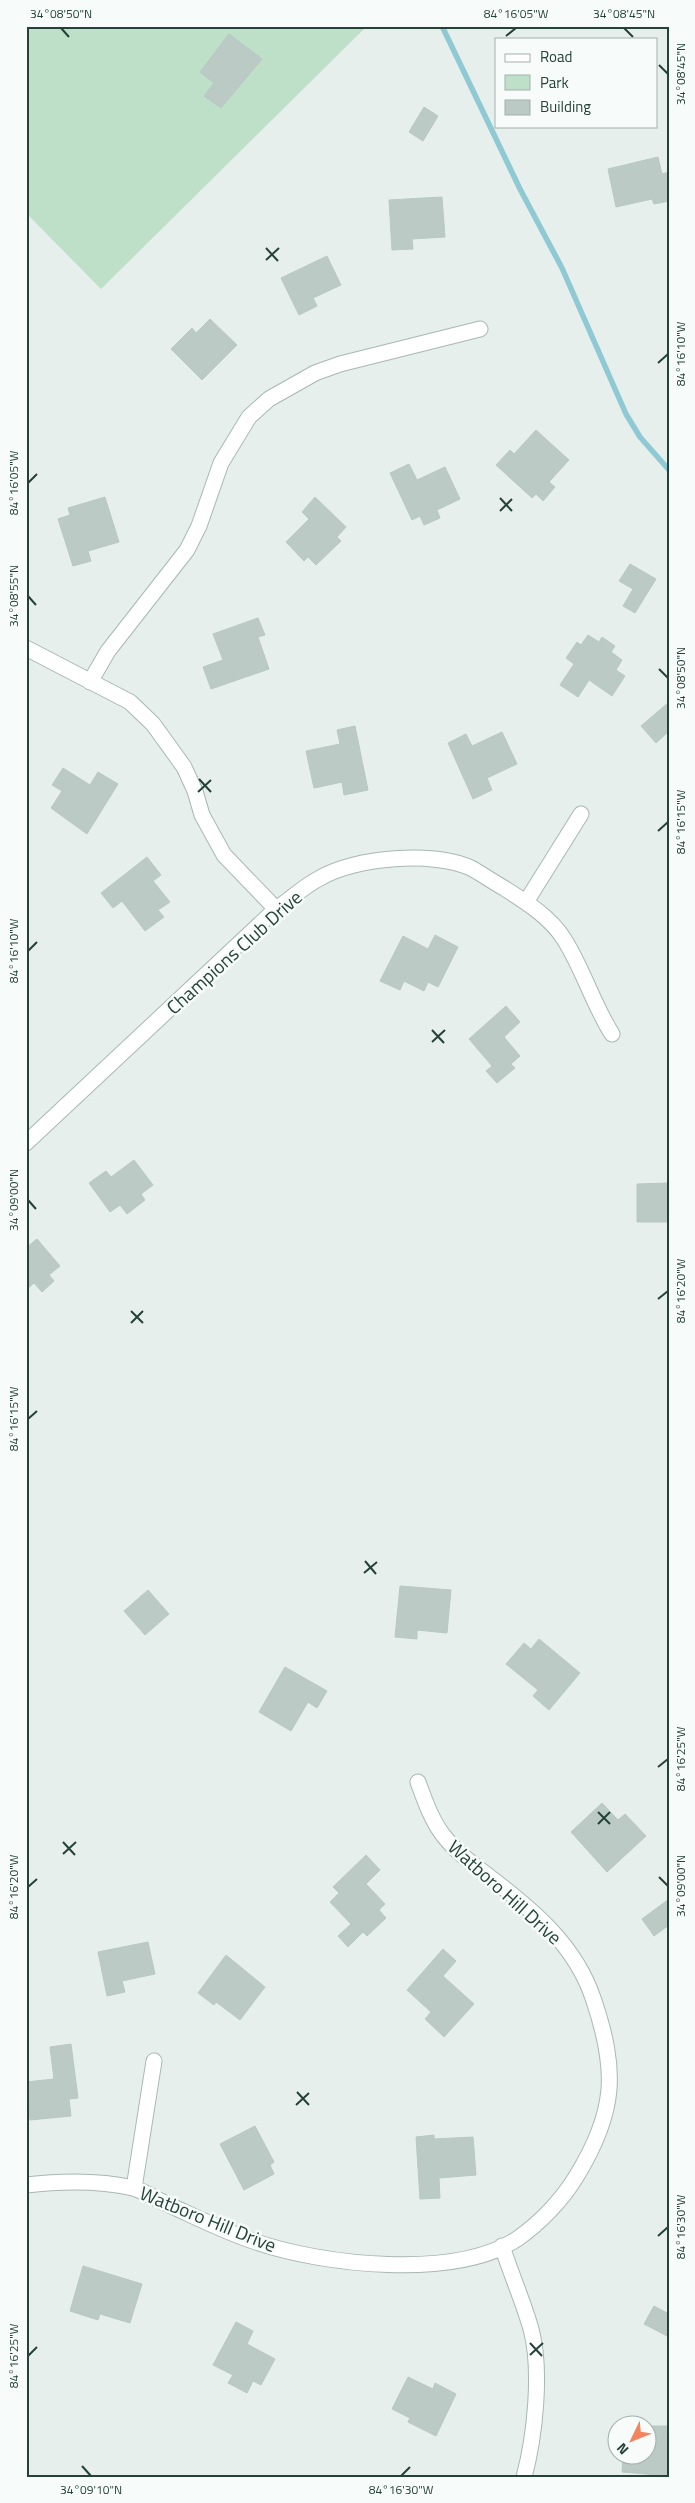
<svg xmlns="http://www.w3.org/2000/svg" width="695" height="2503" font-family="'Titillium Web',sans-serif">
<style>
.green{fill:#bfe0c8}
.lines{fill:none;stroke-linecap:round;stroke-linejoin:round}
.stream{stroke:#8ec9d4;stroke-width:5.5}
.building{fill:#bbcac4;stroke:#b8c9c2}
.minor-casing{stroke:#a8b8b2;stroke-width:17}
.minor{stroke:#fff;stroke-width:15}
.ticks{fill:none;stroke:#24423a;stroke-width:2}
.labels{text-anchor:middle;stroke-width:5;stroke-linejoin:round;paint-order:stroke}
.street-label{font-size:19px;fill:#24423a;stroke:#f7fbf9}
.neatline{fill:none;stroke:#24423a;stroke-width:2}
.ticks-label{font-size:12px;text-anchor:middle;fill:#24423a}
</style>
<rect width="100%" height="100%" fill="#e6efeb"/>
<!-- green -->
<path class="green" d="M 26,26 L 367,26 L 101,289 L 26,213 Z"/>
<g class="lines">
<!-- stream -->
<path class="stream" d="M 442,26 L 520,189 L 562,268 L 626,414 L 640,437 L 669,470"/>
</g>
<!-- building -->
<path class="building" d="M 229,34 L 262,59 L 221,108 L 204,96 L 214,83 L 200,72 Z
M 424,107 L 438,116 L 423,141 L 409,132 Z
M 658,157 L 662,174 L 669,172 L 669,201 L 654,204 L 652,199 L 616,207 L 608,169 Z
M 442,197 L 445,237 L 412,239 L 413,249 L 392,250 L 389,200 Z
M 327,256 L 341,285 L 313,298 L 317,306 L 299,315 L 281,278 Z
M 210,319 L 237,345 L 202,380 L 171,349 L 192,328 L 196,333 Z
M 536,430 L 569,460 L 549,482 L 555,487 L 543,501 L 536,494 L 532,498 L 496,465 L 510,450 L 514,454 Z
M 409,464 L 417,480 L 445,467 L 460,499 L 437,510 L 440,518 L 424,525 L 420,516 L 412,520 L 390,473 Z
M 105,497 L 119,542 L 88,551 L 91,561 L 73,566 L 58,519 L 70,515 L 68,508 Z
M 315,497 L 346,527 L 337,537 L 341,541 L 316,565 L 308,557 L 304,561 L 286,542 L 309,519 L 302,512 Z
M 630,564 L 656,579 L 635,613 L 623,606 L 633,589 L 619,581 Z
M 258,618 L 265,635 L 258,637 L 269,669 L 211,689 L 203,667 L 223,660 L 213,634 Z
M 588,635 L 599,642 L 602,637 L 615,646 L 611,652 L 622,660 L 616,670 L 625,676 L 612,696 L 589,680 L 578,697 L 560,685 L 574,664 L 566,658 L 577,642 L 581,645 Z
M 669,702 L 669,731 L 656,743 L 641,726 Z
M 355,726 L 368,790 L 344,795 L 342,782 L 314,788 L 306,751 L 340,744 L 337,730 Z
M 502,732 L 517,764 L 487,778 L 492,790 L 473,799 L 448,743 L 466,734 L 472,746 Z
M 63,768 L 90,785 L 98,772 L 118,784 L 87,834 L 51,808 L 62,791 L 52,785 Z
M 147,857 L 161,875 L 153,881 L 170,902 L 158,910 L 164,917 L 145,931 L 122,901 L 113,908 L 101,893 Z
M 435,935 L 458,947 L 438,987 L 428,982 L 424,991 L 404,981 L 400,990 L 380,981 L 403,936 L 428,949 Z
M 506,1006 L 520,1022 L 504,1037 L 520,1056 L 511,1064 L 515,1068 L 497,1083 L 486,1071 L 492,1066 L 469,1039 Z
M 134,1160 L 153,1185 L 141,1194 L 145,1200 L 127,1214 L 120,1205 L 110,1212 L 89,1183 L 106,1171 L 111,1177 Z
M 669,1183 L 669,1222 L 637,1222 L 637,1184 Z
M 37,1239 L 60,1266 L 49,1275 L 54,1281 L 42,1292 L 34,1283 L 26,1290 L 26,1248 Z
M 400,1586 L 451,1590 L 447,1633 L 417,1630 L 417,1639 L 395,1637 Z
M 148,1590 L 169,1614 L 145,1635 L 124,1611 Z
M 539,1639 L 580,1673 L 549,1710 L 533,1696 L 538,1690 L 506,1664 L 524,1643 L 531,1649 Z
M 285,1667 L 327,1691 L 317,1708 L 308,1702 L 291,1731 L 259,1712 Z
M 602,1803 L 618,1820 L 625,1814 L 646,1836 L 607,1872 L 571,1832 Z
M 366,1855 L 380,1870 L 366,1884 L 385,1904 L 379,1910 L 386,1918 L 367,1936 L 363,1932 L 348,1947 L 338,1936 L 351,1924 L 330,1902 L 339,1893 L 333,1887 Z
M 669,1899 L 669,1925 L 654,1936 L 642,1919 Z
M 148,1942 L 155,1974 L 122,1981 L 125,1992 L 107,1996 L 98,1952 Z
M 443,1949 L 456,1961 L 443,1976 L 474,2004 L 444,2037 L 425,2019 L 431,2012 L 407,1990 Z
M 226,1955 L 265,1987 L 240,2020 L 216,2002 L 214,2005 L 198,1993 Z
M 71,2044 L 78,2098 L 69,2099 L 71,2116 L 30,2120 L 26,2082 L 54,2079 L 50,2047 Z
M 255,2126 L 274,2162 L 270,2165 L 274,2174 L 244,2190 L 220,2144 Z
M 434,2135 L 434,2139 L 473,2137 L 476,2175 L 439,2178 L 440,2198 L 420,2199 L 416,2137 Z
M 83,2266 L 142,2284 L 130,2323 L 100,2314 L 98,2320 L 70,2311 Z
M 654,2306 L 669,2314 L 669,2337 L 644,2324 Z
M 236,2322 L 253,2331 L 247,2344 L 275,2359 L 261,2385 L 253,2381 L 247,2393 L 228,2383 L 233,2375 L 213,2365 Z
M 408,2377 L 433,2389 L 435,2383 L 456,2394 L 436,2436 L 408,2422 L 410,2418 L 392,2409 Z
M 648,2426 L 669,2426 L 669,2476 L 622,2472 L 623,2456 L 648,2456 Z"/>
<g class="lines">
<!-- minor casing -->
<g class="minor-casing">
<path id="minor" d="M 26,648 L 130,702 L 153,724 L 184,767 L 195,791 L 202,815 L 224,855 L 276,909
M 90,682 L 108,651 L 187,550 L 199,526 L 221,463 L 249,417 L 269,399 L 315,373 L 340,364 L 480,329
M 526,902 L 581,814
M 26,1143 L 276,909 C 291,899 304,886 320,878 C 355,857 434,851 471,868 C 482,874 493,882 504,888 C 526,902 550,917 564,939 C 583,969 593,1004 612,1034
M 26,2185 C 61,2181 98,2180 133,2188 C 144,2191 156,2199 167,2204 C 196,2217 225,2232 256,2242 C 323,2265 455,2280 517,2239 C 540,2223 562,2200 576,2177 C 616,2112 618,2071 593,1998 C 575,1945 534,1911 491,1878 C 474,1865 456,1852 443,1835 C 431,1819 425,1801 418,1782
M 134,2188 L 154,2061
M 502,2246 C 511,2274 523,2301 531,2329 C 542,2370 535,2436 524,2477"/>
</g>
<!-- minor -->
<use href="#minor" class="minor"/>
</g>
<!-- ticks -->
<path class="ticks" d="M 61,28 L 69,37M 624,28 L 633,37M 506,36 L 516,28M 659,65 L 668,74M 266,248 L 278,261M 266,260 L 279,248M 658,363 L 668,354M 28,483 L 37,474M 500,498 L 512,511M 500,511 L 512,499M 28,596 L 36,605M 659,669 L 668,678M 199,779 L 211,792M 198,792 L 211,780M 658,831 L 668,822M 28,951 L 37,942M 432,1030 L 444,1043M 432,1042 L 445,1030M 28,1200 L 36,1209M 658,1299 L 668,1291M 131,1311 L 143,1323M 131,1323 L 143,1311M 28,1419 L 37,1411M 365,1561 L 376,1574M 364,1573 L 377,1562M 658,1767 L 668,1759M 598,1812 L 610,1824M 598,1824 L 610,1812M 63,1842 L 75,1855M 63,1854 L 76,1842M 659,1877 L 668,1886M 28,1887 L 37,1879M 297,2092 L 309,2105M 296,2105 L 309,2093M 658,2236 L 668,2227M 530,2343 L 542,2356M 530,2355 L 543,2343M 28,2356 L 37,2347M 82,2466 L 91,2476M 401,2476 L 410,2467"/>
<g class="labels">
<!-- street labels -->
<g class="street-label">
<text transform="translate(234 952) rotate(-42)" y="7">Champions Club Drive</text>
<text transform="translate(505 1892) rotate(42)" y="7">Watboro Hill Drive</text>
<text transform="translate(208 2219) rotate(22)" y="7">Watboro Hill Drive</text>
</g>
</g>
<!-- border -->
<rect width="695" height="2503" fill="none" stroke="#f7fbf9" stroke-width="55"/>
<!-- legend -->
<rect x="495" y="38" width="162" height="90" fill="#f7fbf9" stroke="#a3b1ad"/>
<rect x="505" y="54" width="25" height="8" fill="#ffffff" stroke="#a3b1ad"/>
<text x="540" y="62" font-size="15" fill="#24423a">Road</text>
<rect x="505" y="75" width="25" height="15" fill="#bfe0c8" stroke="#a3b1ad"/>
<text x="540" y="88" font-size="15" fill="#24423a">Park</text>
<rect x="505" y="100" width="25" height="15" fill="#bbcac4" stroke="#a3b1ad"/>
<text x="540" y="112" font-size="15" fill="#24423a">Building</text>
<!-- north arrow -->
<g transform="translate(632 2440) rotate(227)"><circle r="24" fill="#f7fbf9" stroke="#a3b1ad"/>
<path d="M0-4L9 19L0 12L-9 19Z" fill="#f4845f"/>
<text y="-8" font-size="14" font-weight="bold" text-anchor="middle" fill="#24423a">N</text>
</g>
<rect x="28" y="28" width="640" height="2448" class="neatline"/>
<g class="ticks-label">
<text x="61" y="18">34°08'50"N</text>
<text x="516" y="18">84°16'05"W</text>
<text x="624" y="18">34°08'45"N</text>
<text transform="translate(681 74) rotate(-90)" y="4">34°08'45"N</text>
<text transform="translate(681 354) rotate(-90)" y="4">84°16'10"W</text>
<text transform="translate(14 483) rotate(-90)" y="4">84°16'05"W</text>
<text transform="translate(14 596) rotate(-90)" y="4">34°08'55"N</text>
<text transform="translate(681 678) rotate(-90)" y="4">34°08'50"N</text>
<text transform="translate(681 822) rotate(-90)" y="4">84°16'15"W</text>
<text transform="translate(14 951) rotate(-90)" y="4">84°16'10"W</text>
<text transform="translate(14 1200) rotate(-90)" y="4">34°09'00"N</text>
<text transform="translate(681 1291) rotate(-90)" y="4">84°16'20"W</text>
<text transform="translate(14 1419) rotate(-90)" y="4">84°16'15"W</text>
<text transform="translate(681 1759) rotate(-90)" y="4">84°16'25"W</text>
<text transform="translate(681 1886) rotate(-90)" y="4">34°09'00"N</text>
<text transform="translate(14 1887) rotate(-90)" y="4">84°16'20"W</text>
<text transform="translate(681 2227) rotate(-90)" y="4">84°16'30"W</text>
<text transform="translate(14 2356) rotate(-90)" y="4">84°16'25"W</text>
<text x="91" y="2494">34°09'10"N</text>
<text x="401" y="2494">84°16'30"W</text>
</g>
</svg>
